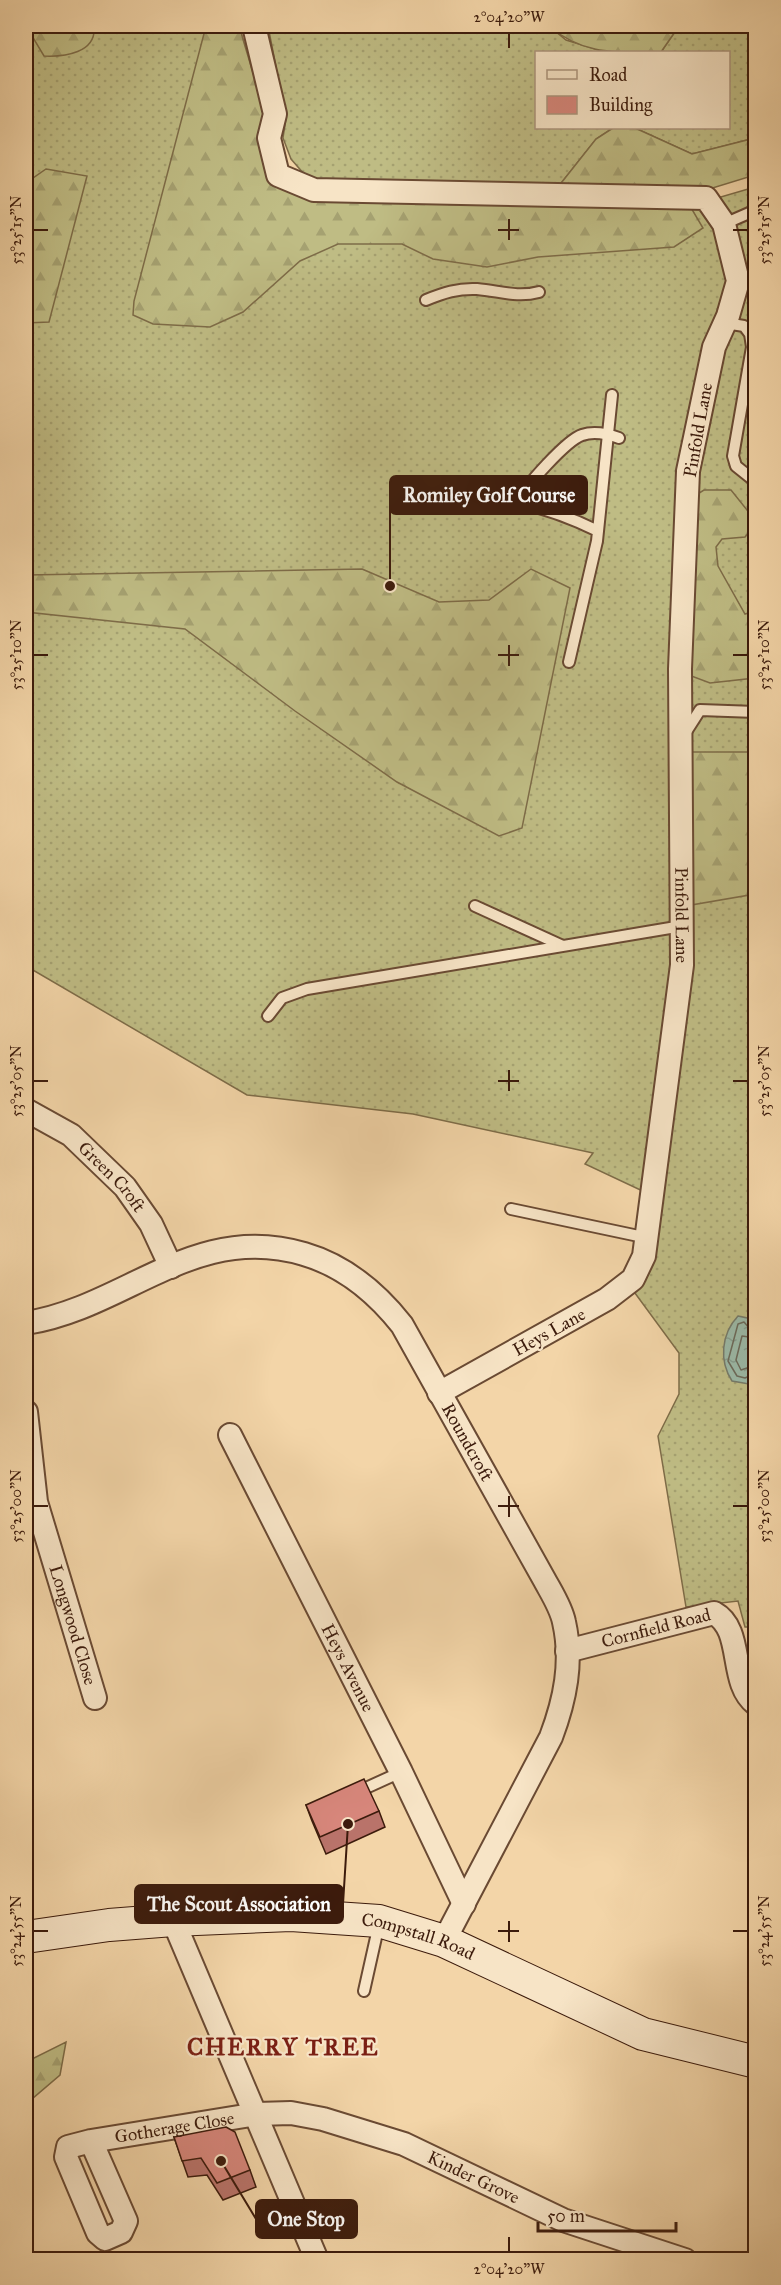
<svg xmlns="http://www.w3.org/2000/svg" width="781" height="2285" font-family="'IM FELL Great Primer',serif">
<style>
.grass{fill:url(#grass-dots);stroke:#7e6c48;stroke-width:1.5}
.forest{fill:url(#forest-firs);stroke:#7e6c48;stroke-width:1.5}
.water{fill:url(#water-ripples);stroke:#757a69;stroke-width:1.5}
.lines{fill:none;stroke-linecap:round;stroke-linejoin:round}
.shore{stroke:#6c6a5a;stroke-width:1.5}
.lane-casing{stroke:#6a4a33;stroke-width:14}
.street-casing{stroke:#6a4a33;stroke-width:26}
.secondary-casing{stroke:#3c1b0c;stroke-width:34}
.lane{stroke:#f7e4c6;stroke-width:10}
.street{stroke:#f7e4c6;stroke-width:22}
.secondary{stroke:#f7e4c6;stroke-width:32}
.wall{fill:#b9736a;stroke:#3c1b0c;stroke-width:1.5}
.building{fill:#d7867b;stroke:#3c1b0c;stroke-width:1.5}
.ticks{fill:none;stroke:#3c1b0c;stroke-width:2}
.labels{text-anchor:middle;stroke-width:4.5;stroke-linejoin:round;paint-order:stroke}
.street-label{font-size:18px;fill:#3c1b0c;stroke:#f7e4c6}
.district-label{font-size:24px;font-weight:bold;letter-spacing:1.5px;fill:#7a1f14;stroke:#f7e4c6}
.leader{fill:none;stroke:#3c1b0c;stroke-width:2}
.callout-dot{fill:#3c1b0c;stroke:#f7e4c6;stroke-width:2}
.callout{fill:#3c1b0c;stroke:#3c1b0c;stroke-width:2}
.callout-label{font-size:20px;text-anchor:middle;font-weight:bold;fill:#fff}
.neatline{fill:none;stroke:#3c1b0c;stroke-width:2}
.ticks-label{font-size:15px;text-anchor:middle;fill:#3c1b0c}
</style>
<defs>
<pattern id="grass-dots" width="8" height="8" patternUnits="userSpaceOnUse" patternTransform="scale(1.5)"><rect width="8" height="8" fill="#bfbc84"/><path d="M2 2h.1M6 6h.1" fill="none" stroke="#a5a171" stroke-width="1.8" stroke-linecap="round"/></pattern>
<pattern id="forest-firs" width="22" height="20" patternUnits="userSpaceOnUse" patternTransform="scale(1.5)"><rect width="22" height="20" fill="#bfbc84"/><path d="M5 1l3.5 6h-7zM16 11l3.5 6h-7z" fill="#a5a171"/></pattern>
<pattern id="water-ripples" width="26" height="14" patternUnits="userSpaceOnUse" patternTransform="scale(1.5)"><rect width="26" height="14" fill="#9bb9a7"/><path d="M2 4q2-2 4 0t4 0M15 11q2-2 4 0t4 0" fill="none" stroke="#869e8f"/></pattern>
</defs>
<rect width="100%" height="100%" fill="#f3d5a8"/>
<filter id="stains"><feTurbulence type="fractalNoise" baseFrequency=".00333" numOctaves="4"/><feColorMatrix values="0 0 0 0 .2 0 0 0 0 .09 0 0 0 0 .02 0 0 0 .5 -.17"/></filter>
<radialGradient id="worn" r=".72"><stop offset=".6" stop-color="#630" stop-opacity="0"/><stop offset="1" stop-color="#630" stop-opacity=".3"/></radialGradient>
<!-- grass -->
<path class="grass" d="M 26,26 L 239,26 L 265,113 L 258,136 L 269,177 L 304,198 L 690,206 L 755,187 L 755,1627 L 745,1627 L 738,1601 L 686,1607 L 658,1436 L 679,1394 L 679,1353 L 632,1289 L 649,1194 L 585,1164 L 593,1153 L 413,1114 L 247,1095 L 26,966 Z
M 268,26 L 549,26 L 566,40 L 605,52 L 536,52 L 536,128 L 613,128 L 596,139 L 558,187 L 326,181 L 305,175 L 291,159 L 283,138 L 286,118 Z
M 679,26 L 755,26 L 755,138 L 692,154 L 635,128 L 728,128 L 728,52 L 661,52 Z"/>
<!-- forest -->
<path class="forest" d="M 26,26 L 94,26 C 97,53 64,57 44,56 Z
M 206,26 L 239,26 L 265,113 L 258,136 L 269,177 L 304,198 L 690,206 L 703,228 L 674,247 L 538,257 L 487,267 L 433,259 L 402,244 L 338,244 L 300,261 L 243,312 L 210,327 L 153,324 L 133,315 L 134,301 Z
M 549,26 L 679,26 L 661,52 C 617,52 584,56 549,26 Z
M 613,128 L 635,128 L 692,154 L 755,138 L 755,175 L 706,190 L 558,187 L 596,139 Z
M 46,169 L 87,176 L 49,322 L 26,323 L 26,183 Z
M 704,490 L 731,490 L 755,520 L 755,525 L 745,537 L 722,539 L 716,547 L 718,566 L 745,614 L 755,611 L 755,678 L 710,683 L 686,674 L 691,498 Z
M 362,569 L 439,602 L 489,600 L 531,569 L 570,588 L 522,828 L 499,836 L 397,782 L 295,711 L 185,629 L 26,612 L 26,575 Z
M 686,752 L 755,752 L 755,894 L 691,905 Z
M 66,2042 L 60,2075 L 26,2104 L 26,2062 Z"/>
<!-- water -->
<path class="water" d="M 738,1316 L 752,1319 C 756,1338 762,1368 749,1384 L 732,1381 C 719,1361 721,1334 738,1316 Z"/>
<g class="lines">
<!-- shore -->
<path class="shore" d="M 756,1330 L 750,1329 L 744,1322 L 738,1324 L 728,1361 L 737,1376 L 745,1378 L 756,1373
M 756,1338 L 742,1336 L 736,1360 L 741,1370 L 756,1365"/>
<!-- lane casing -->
<g class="lane-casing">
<path id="lane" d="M 724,224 L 756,210
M 426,300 C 443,293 458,288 477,289 C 500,291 517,298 539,292
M 725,323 L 744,326 L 750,334 L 752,347 L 733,456 L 736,466 L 756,482
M 437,493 C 494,493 547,506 598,531
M 518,502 C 524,487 567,440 582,435 C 594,431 608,434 619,438
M 569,662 L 597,541 L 612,395
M 684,735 L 700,710 L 756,712
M 475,906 L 563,946
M 268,1016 L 282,998 L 307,989 L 682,926
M 511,1209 L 648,1238
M 355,1793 L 401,1772
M 364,1991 L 379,1924"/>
</g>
<!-- street casing -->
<g class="street-casing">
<g id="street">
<path id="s1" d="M 254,26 L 275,114 L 269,138 L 278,175 L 314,190 L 706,198 L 724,224 L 738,281 L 728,316 L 714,347 L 688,471 L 680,669 L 682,965 L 644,1256 L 633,1279 L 607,1299 L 439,1393"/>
<path id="s2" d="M 26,1110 L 71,1135 L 125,1187 L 151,1224 L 171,1267"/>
<path id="s3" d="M 26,1323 C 125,1308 195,1221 304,1254 C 345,1266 376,1292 402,1325 L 544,1579 C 551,1592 561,1607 564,1622 C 573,1662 565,1700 551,1737 L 444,1941"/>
<path id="s4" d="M 26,1412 L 36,1502 L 95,1698"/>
<path id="s5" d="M 230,1435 L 401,1772 L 464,1904"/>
<path id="s6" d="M 567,1651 L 714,1613 C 745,1630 728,1683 756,1704"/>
<path d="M 173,1920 L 317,2260"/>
<path id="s7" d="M 91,2141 L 68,2147 L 66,2157 L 98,2233 L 105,2239 L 121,2232 L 126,2221 L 91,2141 L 257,2114 L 291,2113 L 323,2119 L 404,2144 L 563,2220 L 685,2260"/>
</g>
</g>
<!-- secondary casing -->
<g class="secondary-casing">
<g id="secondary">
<path id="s8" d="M 26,1937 L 109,1925 L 173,1920 L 291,1915 L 379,1921 L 444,1941 L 643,2034 L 756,2062"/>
</g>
</g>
<!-- lane -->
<use href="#lane" class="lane"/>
<!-- street -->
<use href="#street" class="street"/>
<!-- secondary -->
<use href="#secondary" class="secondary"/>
</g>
<!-- wall -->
<path class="wall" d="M 306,1805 L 379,1811 L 385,1827 L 326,1854 L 312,1821 Z
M 174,2137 L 250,2170 L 256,2187 L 223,2200 L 207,2175 L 188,2177 Z"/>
<!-- building -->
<path class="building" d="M 364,1779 L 379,1811 L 320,1837 L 306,1805 Z
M 226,2127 L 235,2132 L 250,2170 L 217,2183 L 201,2158 L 182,2161 L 174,2137 Z"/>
<!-- ticks -->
<path class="ticks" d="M 509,33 L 509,48M 509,219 L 509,240M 33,230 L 48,230M 498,230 L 519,230M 733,230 L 748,230M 509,645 L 509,666M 33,655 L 48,655M 498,655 L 519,655M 733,655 L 748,655M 509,1070 L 509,1091M 33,1081 L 48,1081M 498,1081 L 519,1081M 733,1081 L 748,1081M 509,1496 L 509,1517M 33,1506 L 48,1506M 498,1506 L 519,1506M 733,1506 L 748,1506M 509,1921 L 509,1942M 33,1931 L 48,1931M 498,1931 L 519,1931M 733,1931 L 748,1931M 509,2237 L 509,2252"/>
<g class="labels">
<!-- street labels -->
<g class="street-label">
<text transform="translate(698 430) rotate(-80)" y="6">Pinfold Lane</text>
<text dy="6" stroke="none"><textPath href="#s1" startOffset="1316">Pinfold Lane</textPath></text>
<text dy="6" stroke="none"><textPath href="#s2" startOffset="110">Green Croft</textPath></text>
<text transform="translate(549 1332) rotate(-29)" y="6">Heys Lane</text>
<text dy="6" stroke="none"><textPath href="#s3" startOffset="550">Roundcroft</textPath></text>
<text dy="6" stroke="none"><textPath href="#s4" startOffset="219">Longwood Close</textPath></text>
<text dy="6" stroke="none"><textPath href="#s6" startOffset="92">Cornfield Road</textPath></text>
<text dy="6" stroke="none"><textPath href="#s5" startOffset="261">Heys Avenue</textPath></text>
<text dy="6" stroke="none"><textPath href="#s8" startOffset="396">Compstall Road</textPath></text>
<text dy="6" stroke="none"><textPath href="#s7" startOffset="327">Gotherage Close</textPath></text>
<text dy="6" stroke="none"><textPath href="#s7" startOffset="639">Kinder Grove</textPath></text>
</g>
<!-- district labels -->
<g class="district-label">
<text x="283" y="2055">CHERRY TREE</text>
</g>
</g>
<!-- callouts -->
<path class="leader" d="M390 586L390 495M348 1824L343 1904M221 2161L256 2219"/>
<g class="callout-dot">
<circle cx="390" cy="586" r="6"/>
<circle cx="348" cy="1824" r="6"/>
<circle cx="221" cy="2161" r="6"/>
</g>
<g class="callout">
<rect x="390" y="476" width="197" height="38" rx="6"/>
<rect x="135" y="1885" width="208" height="38" rx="6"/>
<rect x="256" y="2200" width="101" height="38" rx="6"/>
</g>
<g class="callout-label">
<text x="489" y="502">Romiley Golf Course</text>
<text x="239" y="1911">The Scout Association</text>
<text x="306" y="2226">One Stop</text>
</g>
<!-- margin -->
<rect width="781" height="2285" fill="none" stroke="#f3d5a8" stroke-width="66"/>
<!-- legend -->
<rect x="535" y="51" width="195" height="78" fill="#f7e4c6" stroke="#ac947c" stroke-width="1.5"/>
<rect x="547" y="70" width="30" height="9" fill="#f7e4c6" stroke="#ac947c" stroke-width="1.5"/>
<text x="589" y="81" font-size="18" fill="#3c1b0c">Road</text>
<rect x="547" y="96" width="30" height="18" fill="#d7867b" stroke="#ac947c" stroke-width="1.5"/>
<text x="589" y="111" font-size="18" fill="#3c1b0c">Building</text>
<!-- scale -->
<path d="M538 2222v9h138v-9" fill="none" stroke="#3c1b0c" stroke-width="3"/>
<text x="547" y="2222" font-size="18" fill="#3c1b0c" stroke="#f7e4c6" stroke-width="4.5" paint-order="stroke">50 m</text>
<rect x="33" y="33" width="715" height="2219" class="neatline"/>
<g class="ticks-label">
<text x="509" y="22">2°04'20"W</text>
<text transform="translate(16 230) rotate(-90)" y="5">53°25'15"N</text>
<text transform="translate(764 230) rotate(-90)" y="5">53°25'15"N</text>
<text transform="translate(16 655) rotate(-90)" y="5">53°25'10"N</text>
<text transform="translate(764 655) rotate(-90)" y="5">53°25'10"N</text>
<text transform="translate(16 1081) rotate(-90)" y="5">53°25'05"N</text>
<text transform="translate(764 1081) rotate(-90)" y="5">53°25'05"N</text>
<text transform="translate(16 1506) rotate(-90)" y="5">53°25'00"N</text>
<text transform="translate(764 1506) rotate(-90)" y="5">53°25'00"N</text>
<text transform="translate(16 1931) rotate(-90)" y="5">53°24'55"N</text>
<text transform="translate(764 1931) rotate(-90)" y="5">53°24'55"N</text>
<text x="509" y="2274">2°04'20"W</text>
</g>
<rect width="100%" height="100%" filter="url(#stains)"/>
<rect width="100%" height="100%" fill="url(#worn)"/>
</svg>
